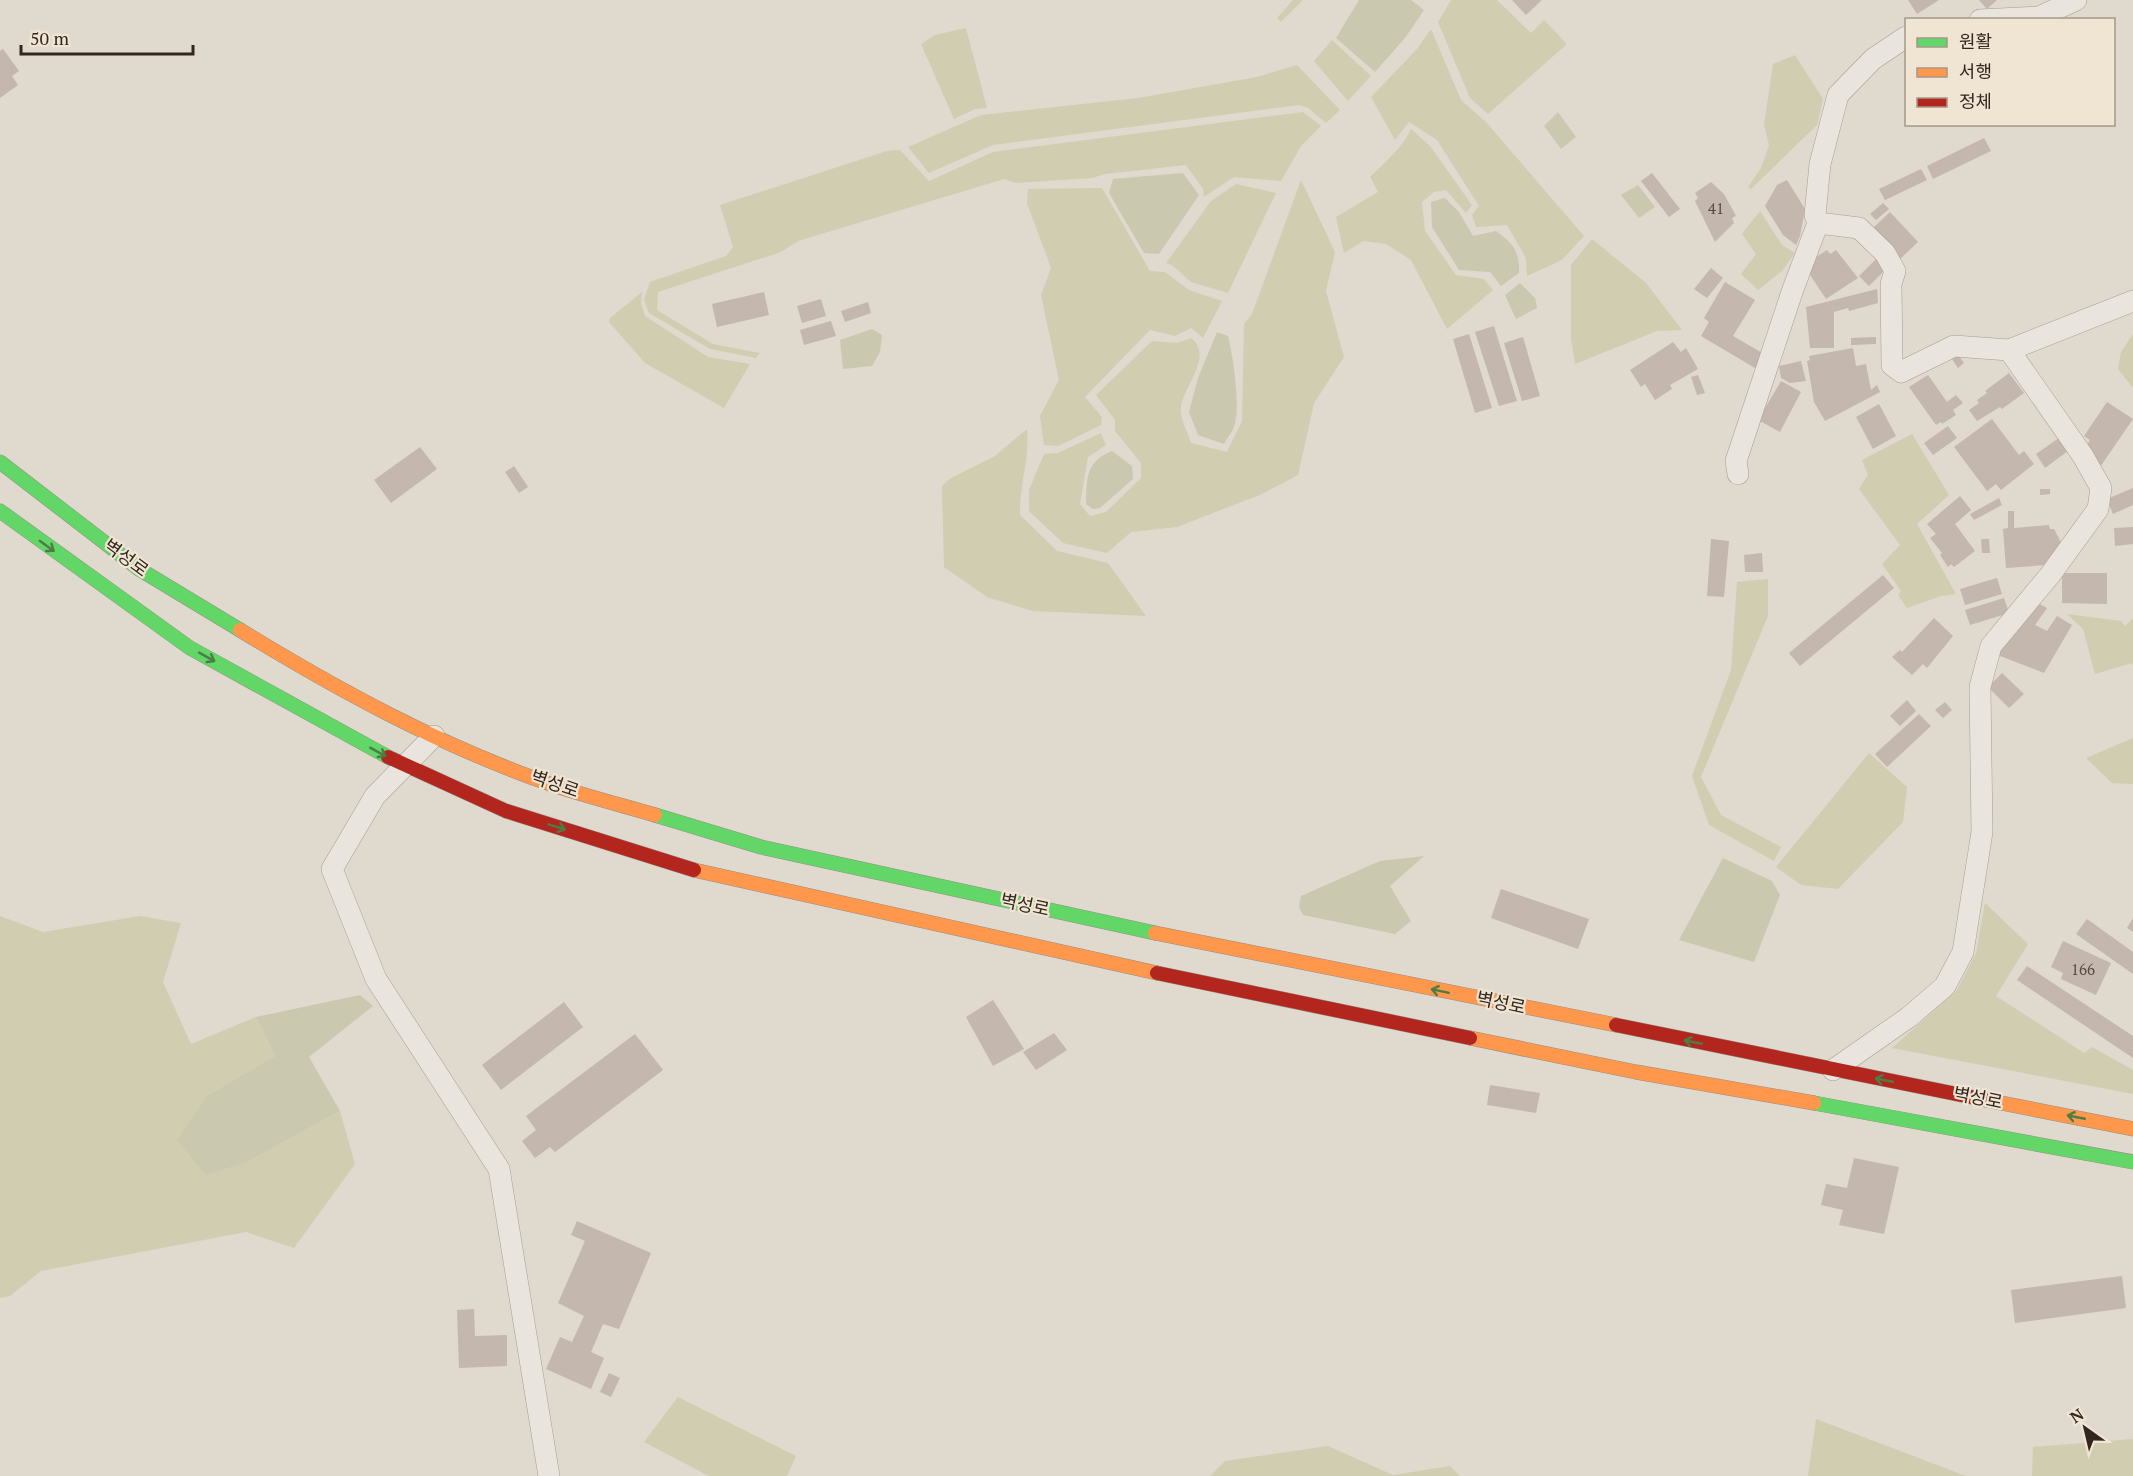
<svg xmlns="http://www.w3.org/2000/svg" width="2133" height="1476" font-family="'PT Serif','Noto Sans KR',serif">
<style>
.green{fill:#d1cdb1}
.cemetery{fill:#cbc8b0}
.building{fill:#c3b7ae}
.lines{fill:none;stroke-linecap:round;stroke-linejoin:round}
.street-casing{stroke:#a59e95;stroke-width:22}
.fast-casing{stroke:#958e86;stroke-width:15}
.slow-casing{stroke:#958e86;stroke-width:15}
.jam-casing{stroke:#958e86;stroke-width:15}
.street{stroke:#e9e4dd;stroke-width:21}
.fast{stroke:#63d668;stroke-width:14}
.slow{stroke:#ff974d;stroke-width:14}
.jam{stroke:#b3261e;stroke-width:14}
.oneway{stroke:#4a7e44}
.labels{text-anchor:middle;stroke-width:4.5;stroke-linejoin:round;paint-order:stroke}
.number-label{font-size:15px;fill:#564a43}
.street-label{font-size:18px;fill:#32261f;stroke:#f0e5d3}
</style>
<rect width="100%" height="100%" fill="#e0d9cd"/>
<!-- green -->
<path class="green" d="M 1293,0 L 1303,0 L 1281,22 L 1277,18 Z
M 1451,0 L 1497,0 L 1531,33 L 1544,20 L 1567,44 L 1488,114 L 1470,98 L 1438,22 Z
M 966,28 L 987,108 L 975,109 L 954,119 L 921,44 L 935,35 Z
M 1431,29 L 1461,100 L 1486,122 L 1584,236 L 1562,260 L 1527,276 L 1526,258 L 1507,225 L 1476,227 L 1472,215 L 1479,206 L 1437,140 L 1409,122 L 1395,140 L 1371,97 L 1417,49 Z
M 1332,40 L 1371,76 L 1348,101 L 1314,61 Z
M 1795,55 L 1823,99 L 1817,125 L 1751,189 L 1748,187 L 1761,168 L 1769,145 L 1764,125 L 1773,64 Z
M 1297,65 L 1340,110 L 1326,123 L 1308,108 L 1299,105 L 993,145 L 929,173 L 908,147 L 981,115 L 1138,98 L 1257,77 Z
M 1303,112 L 1321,126 L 1301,146 L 1281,181 L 1234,177 L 1204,197 L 1203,189 L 1186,165 L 1105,174 L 1092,178 L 1016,183 L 1004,179 L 798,241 L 781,252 L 658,292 L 657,310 L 713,344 L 760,353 L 756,358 L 710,349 L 649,313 L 644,300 L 650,282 L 726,256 L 733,247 L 720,205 L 887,151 L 900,150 L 929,181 L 993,152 Z
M 1411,129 L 1430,146 L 1472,205 L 1466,213 L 1446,190 L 1434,192 L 1422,202 L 1425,231 L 1456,275 L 1484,279 L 1493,290 L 1447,329 L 1411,260 L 1386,244 L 1363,241 L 1344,253 L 1336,217 L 1378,192 L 1370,177 C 1384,163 1403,147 1411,129 Z
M 1301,180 L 1335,252 L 1326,291 L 1344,357 L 1314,403 L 1298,475 L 1262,494 L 1177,527 L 1131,532 L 1107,553 L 1063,543 L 1029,511 L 1029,490 L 1044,454 L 1058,453 L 1101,433 L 1106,445 L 1088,457 L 1080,504 L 1090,516 L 1106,512 L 1141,478 L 1141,463 L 1115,431 L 1115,420 L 1096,395 L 1152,341 L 1177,343 L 1191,338 C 1214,356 1184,385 1181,407 C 1179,417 1188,433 1191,443 L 1227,452 L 1242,421 L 1244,324 L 1252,314 Z
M 1236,184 L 1276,193 L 1228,293 L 1191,282 L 1172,265 L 1166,263 L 1211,201 Z
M 1102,188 L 1150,271 L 1165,272 L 1189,290 L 1222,301 L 1203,338 L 1191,328 L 1175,336 L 1150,330 L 1085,397 L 1102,417 L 1101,425 L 1058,446 L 1044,445 L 1040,416 L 1059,380 L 1041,295 L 1051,268 L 1027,203 L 1028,189 Z
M 1760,211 L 1782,245 L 1795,253 L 1782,271 L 1758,290 L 1741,274 L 1756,254 L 1742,234 Z
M 1592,239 L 1646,283 L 1682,330 L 1657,331 L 1575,364 L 1571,338 L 1571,265 Z
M 642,292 L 641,303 L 645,316 L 708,357 L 750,364 L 724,408 L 645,363 L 609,322 L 610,318 Z
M 2133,334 L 2133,388 L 2118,369 L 2121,352 Z
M 1027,429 C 1030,458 1019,486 1020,515 L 1057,551 L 1108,563 L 1146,616 L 1033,611 L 987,597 L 944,567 L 942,486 L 951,478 L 995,456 Z
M 1912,434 L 1949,495 L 1917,524 L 1956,594 L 1941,596 L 1907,608 L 1898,595 L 1901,591 L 1882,564 L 1900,545 L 1859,489 L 1868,475 L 1862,460 Z
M 1768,579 L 1768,616 L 1701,777 L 1721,815 L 1781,847 L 1774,861 L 1709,825 L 1692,776 L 1731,670 L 1737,582 Z
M 2067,614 L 2121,621 L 2125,626 L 2133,618 L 2133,666 L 2132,663 L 2095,674 L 2083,629 Z
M 2133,738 L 2133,784 L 2112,783 L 2086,758 Z
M 1869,753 L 1907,787 L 1903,822 L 1838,889 L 1801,885 L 1776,867 Z
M 1985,903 L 2028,944 L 1996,996 L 2084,1053 L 2092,1047 L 2133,1070 L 2133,1094 L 1892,1048 L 1957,990 L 1976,953 Z
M 0,916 L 43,932 L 140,916 L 181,923 L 163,982 L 191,1044 L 256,1017 L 275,1056 L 208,1095 L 249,1161 L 340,1111 L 355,1164 L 294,1248 L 246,1232 L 41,1271 L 10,1296 L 0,1298 Z
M 678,1397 L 796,1456 L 787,1476 L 709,1476 L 644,1442 Z
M 1816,1419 L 1966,1476 L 1808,1476 Z
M 2133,1439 L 2133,1476 L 2032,1476 L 2033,1447 Z
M 1328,1446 L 1393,1475 L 1450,1466 L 1460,1476 L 1210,1476 L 1225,1461 Z"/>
<!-- cemetery -->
<path class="cemetery" d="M 1359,0 L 1411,0 L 1424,10 L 1405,38 L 1375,72 L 1336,38 Z
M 1558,112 L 1576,137 L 1561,149 L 1544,126 Z
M 1183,173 L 1199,195 L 1159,254 L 1144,253 L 1109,193 L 1113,179 Z
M 1638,185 L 1655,207 L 1639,218 L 1621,195 Z
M 1445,198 L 1459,212 L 1473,236 L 1496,231 C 1513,243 1520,252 1519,273 L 1501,286 L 1490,272 L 1459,270 L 1432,227 L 1431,202 Z
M 1520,283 L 1535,298 L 1537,308 L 1516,319 L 1505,295 Z
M 872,329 L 882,335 L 880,352 L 872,366 L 843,369 L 840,340 Z
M 1217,332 L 1228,336 C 1233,355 1241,410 1234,427 C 1232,433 1227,438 1224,444 L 1198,435 L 1189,412 L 1198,378 Z
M 1112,451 L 1132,466 L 1133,479 L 1100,508 L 1093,509 L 1086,504 C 1087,478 1085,462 1112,451 Z
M 1424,856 L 1390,886 L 1411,921 L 1395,934 L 1303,915 L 1299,907 L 1301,896 L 1380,861 Z
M 1723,858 L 1772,881 L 1780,895 L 1754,962 L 1679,940 Z
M 360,995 L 373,1006 L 309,1057 L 340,1111 L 249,1161 L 206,1175 L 177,1140 L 208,1095 L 275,1056 L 256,1017 Z"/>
<!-- building -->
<path class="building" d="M 1512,0 L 1542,0 L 1526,15 Z
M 1908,0 L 1939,0 L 1917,14 Z
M 1979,0 L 1997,0 L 1987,9 Z
M 3,49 L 19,71 L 12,76 L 18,85 L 0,98 L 0,51 Z
M 1984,138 L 1991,151 L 1933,179 L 1927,166 Z
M 1921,169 L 1927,180 L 1885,200 L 1879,189 Z
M 1652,173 L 1680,209 L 1669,217 L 1641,181 Z
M 1787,180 L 1805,209 L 1800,236 L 1796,245 L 1783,235 L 1765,206 L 1777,185 Z
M 1711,182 L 1724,194 L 1736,216 L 1732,218 L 1734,223 L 1715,242 L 1695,201 L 1698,198 L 1695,193 Z
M 1883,203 L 1889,209 L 1876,220 L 1870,214 Z
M 1890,212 L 1918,242 L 1900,259 L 1872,229 Z
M 1827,250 L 1830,254 L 1836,250 L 1858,278 L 1826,299 L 1807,270 L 1810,261 Z
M 1877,258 L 1887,268 L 1869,286 L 1859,276 Z
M 1711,268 L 1723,278 L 1707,298 L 1694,289 Z
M 1725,282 L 1755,300 L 1733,336 L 1764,354 L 1755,368 L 1701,336 L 1709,322 L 1704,318 Z
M 1877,289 L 1878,303 L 1849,311 L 1848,308 L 1834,312 L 1834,348 L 1810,348 L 1806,307 Z
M 764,292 L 769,315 L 717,327 L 712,304 Z
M 821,299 L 826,316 L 802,323 L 797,306 Z
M 868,302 L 871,313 L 845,322 L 841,311 Z
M 831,321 L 836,336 L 804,345 L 800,330 Z
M 1494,326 L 1517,401 L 1499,406 L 1475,332 Z
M 1469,334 L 1492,408 L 1475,413 L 1453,339 Z
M 1523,337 L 1540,396 L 1522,401 L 1504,343 Z
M 1876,337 L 1876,344 L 1851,345 L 1851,338 Z
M 1673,342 L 1681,352 L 1686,348 L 1698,369 L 1670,385 L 1672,389 L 1655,400 L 1645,384 L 1641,387 L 1630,370 Z
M 1853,348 L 1856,366 L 1866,364 L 1871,390 L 1877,385 L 1880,392 L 1825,421 L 1814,402 L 1807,361 L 1810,360 L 1809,356 Z
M 1956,352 L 1964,363 L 1958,368 L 1950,356 Z
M 1801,361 L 1806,381 L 1790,383 L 1781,378 L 1779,366 Z
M 2009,373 L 2024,393 L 2002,409 L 2000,407 L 1977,421 L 1969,410 L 1979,403 L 1977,400 L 1987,393 L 1985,391 Z
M 1698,375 L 1705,393 L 1697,395 L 1691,377 Z
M 1928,375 L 1947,402 L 1956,395 L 1963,403 L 1953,410 L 1956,415 L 1942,424 L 1941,422 L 1936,425 L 1909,387 Z
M 1781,381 L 1801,392 L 1780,432 L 1758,420 Z
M 2107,402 L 2133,419 L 2100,467 L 2085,448 L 2090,440 L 2084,436 Z
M 1879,404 L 1896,436 L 1873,449 L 1856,417 Z
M 1992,419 L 2019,455 L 2024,451 L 2034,464 L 2001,490 L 1996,484 L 1987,491 L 1954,447 Z
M 1948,426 L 1957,438 L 1933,455 L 1924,443 Z
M 2059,438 L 2068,451 L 2045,468 L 2036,454 Z
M 420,447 L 437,469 L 391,503 L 374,480 Z
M 514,466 L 528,487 L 519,493 L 505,472 Z
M 2133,488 L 2133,505 L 2113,514 L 2107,499 Z
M 2040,489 L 2050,489 L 2050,494 L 2040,495 Z
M 1960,496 L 1971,510 L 1955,524 L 1975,551 L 1954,567 L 1951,564 L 1948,567 L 1940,555 L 1942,553 L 1930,538 L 1936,534 L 1927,524 Z
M 1999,498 L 2002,505 L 1974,520 L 1970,514 Z
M 2008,511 L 2014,511 L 2014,528 L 2049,525 L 2050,529 L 2054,529 L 2062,544 L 2046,565 L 2006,568 L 2003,529 L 2008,528 Z
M 2133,527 L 2133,544 L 2115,546 L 2114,528 Z
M 1711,539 L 1729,541 L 1724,597 L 1707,596 Z
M 1981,539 L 1989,539 L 1990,553 L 1982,553 Z
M 1762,553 L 1763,572 L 1745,572 L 1744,555 Z
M 2062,573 L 2107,573 L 2107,604 L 2062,603 Z
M 1883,575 L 1894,588 L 1800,666 L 1789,653 Z
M 1997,578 L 2002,594 L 1965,605 L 1960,589 Z
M 2004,598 L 2009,613 L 1970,625 L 1965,610 Z
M 2036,602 L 2047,608 L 2035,625 L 2047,631 L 2057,616 L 2072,625 L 2044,673 L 1995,654 Z
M 1934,618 L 1953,636 L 1927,668 L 1923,664 L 1912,675 L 1892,657 L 1900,650 L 1902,652 Z
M 2002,673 L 2024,694 L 2009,708 L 1988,687 Z
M 1907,700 L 1916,711 L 1900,726 L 1890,716 Z
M 1945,702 L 1952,710 L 1943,718 L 1935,710 Z
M 1919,714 L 1931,726 L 1887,767 L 1875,754 Z
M 1501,889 L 1589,919 L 1578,949 L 1491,918 Z
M 2133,918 L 2133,932 L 2127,928 Z
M 2087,919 L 2133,952 L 2133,974 L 2076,934 Z
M 2063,941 L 2111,963 L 2096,995 L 2061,979 L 2063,973 L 2051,967 Z
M 2027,966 L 2133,1036 L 2133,1058 L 2017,980 Z
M 993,1000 L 1024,1049 L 993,1066 L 966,1017 Z
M 564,1002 L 583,1027 L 501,1090 L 482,1065 Z
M 1054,1033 L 1067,1050 L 1036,1070 L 1023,1052 Z
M 635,1034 L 663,1070 L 555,1152 L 550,1147 L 535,1158 L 522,1141 L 536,1130 L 526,1116 Z
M 1490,1085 L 1540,1093 L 1536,1113 L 1487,1105 Z
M 1854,1158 L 1899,1167 L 1884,1234 L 1839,1225 L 1843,1210 L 1821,1205 L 1826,1184 L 1847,1188 Z
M 577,1221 L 651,1253 L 619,1329 L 603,1324 L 591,1352 L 604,1358 L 591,1389 L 546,1369 L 560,1337 L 572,1342 L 584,1316 L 558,1303 L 585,1241 L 571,1235 Z
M 2122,1276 L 2126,1308 L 2015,1323 L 2011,1290 Z
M 474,1309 L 475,1336 L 507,1335 L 507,1366 L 459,1368 L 457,1310 Z
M 609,1373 L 620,1378 L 611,1397 L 600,1392 Z"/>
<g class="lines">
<!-- street casing -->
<g class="street-casing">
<path id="street" d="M 1980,20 L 2039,17 L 2076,0
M 1818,223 L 1859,228 L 1885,253 L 1895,271 L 1891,284 L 1892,365 L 1901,372 L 1954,346 L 2009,350 L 2133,301
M 1738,474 L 1736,461 L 1793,289 L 1818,223 L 1815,215 L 1820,164 L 1838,95 L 1873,59 L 1906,37
M 434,736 L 375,796 L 332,869 L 376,979 L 499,1169 L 549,1476
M 1833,1070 L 1909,1017 L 1945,986 L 1963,952 L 1982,832 L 1980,687 L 1991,646 L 2050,575 L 2098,509 L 2101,488 L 2083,456 L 2009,350"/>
</g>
<!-- fast casing -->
<g class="fast-casing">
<path id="fast" d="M 0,462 L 139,569 L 240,630
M 0,511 L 190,648 L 388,757
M 655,815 L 761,847 L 1155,933
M 1814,1103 L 2133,1162"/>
</g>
<!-- slow casing -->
<g class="slow-casing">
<path id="slow" d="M 240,630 C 338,690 441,746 550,784 C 585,796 621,805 655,815
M 694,870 L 1157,973
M 1155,933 L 1616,1025
M 1470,1038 L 1636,1072 L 1814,1103
M 1986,1100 L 2133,1129"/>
</g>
<!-- jam casing -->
<g class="jam-casing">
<path id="jam" d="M 388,757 L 506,811 L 694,870
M 1157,973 L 1470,1038
M 1616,1025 L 1986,1100"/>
</g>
<!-- street -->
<use href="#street" class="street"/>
<!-- fast -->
<use href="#fast" class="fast"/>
<!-- slow -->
<use href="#slow" class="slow"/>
<!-- jam -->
<use href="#jam" class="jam"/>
</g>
<!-- one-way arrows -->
<defs><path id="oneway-shaft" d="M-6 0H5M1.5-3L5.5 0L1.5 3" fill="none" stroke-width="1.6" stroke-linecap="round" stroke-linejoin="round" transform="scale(1.5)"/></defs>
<g class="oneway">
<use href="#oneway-shaft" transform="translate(47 546) rotate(36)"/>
<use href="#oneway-shaft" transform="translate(207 657) rotate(29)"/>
<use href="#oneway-shaft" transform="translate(378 752) rotate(29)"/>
<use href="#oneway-shaft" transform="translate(557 827) rotate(17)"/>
<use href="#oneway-shaft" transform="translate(1440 991) rotate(-168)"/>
<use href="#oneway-shaft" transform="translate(1693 1042) rotate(-169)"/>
<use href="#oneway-shaft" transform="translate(1884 1080) rotate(-169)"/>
<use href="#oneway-shaft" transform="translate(2076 1117) rotate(-169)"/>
</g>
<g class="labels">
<!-- number labels -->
<g class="number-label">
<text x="1716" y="214">41</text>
<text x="2083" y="975">166</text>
</g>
<!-- street labels -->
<g class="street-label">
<text transform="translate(126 558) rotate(36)" y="6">벽성로</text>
<text transform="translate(555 784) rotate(19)" y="6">벽성로</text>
<text transform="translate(1025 905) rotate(12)" y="6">벽성로</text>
<text transform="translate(1501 1003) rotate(12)" y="6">벽성로</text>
<text transform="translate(1978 1098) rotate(11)" y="6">벽성로</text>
</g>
</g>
<!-- legend -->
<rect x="1905" y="18" width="210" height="108" fill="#f0e5d3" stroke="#a4998b" stroke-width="1.5"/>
<rect x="1917" y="38" width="30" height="9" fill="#63d668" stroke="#a4998b" stroke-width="1.5"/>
<text x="1959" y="48" font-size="18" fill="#32261f">원활</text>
<rect x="1917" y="68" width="30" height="9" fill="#ff974d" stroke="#a4998b" stroke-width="1.5"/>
<text x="1959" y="78" font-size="18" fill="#32261f">서행</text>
<rect x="1917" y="98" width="30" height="9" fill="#b3261e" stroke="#a4998b" stroke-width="1.5"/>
<text x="1959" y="108" font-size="18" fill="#32261f">정체</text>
<!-- north arrow -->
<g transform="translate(2085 1428) rotate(326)" stroke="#f0e5d3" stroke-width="4.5" paint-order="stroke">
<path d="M0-4.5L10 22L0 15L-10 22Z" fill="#32261f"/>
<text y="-9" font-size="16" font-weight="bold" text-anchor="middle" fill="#32261f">N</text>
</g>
<!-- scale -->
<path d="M21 45v9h172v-9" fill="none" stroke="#32261f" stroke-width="3"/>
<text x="30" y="45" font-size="18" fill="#32261f" stroke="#f0e5d3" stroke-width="4.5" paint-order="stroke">50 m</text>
</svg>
